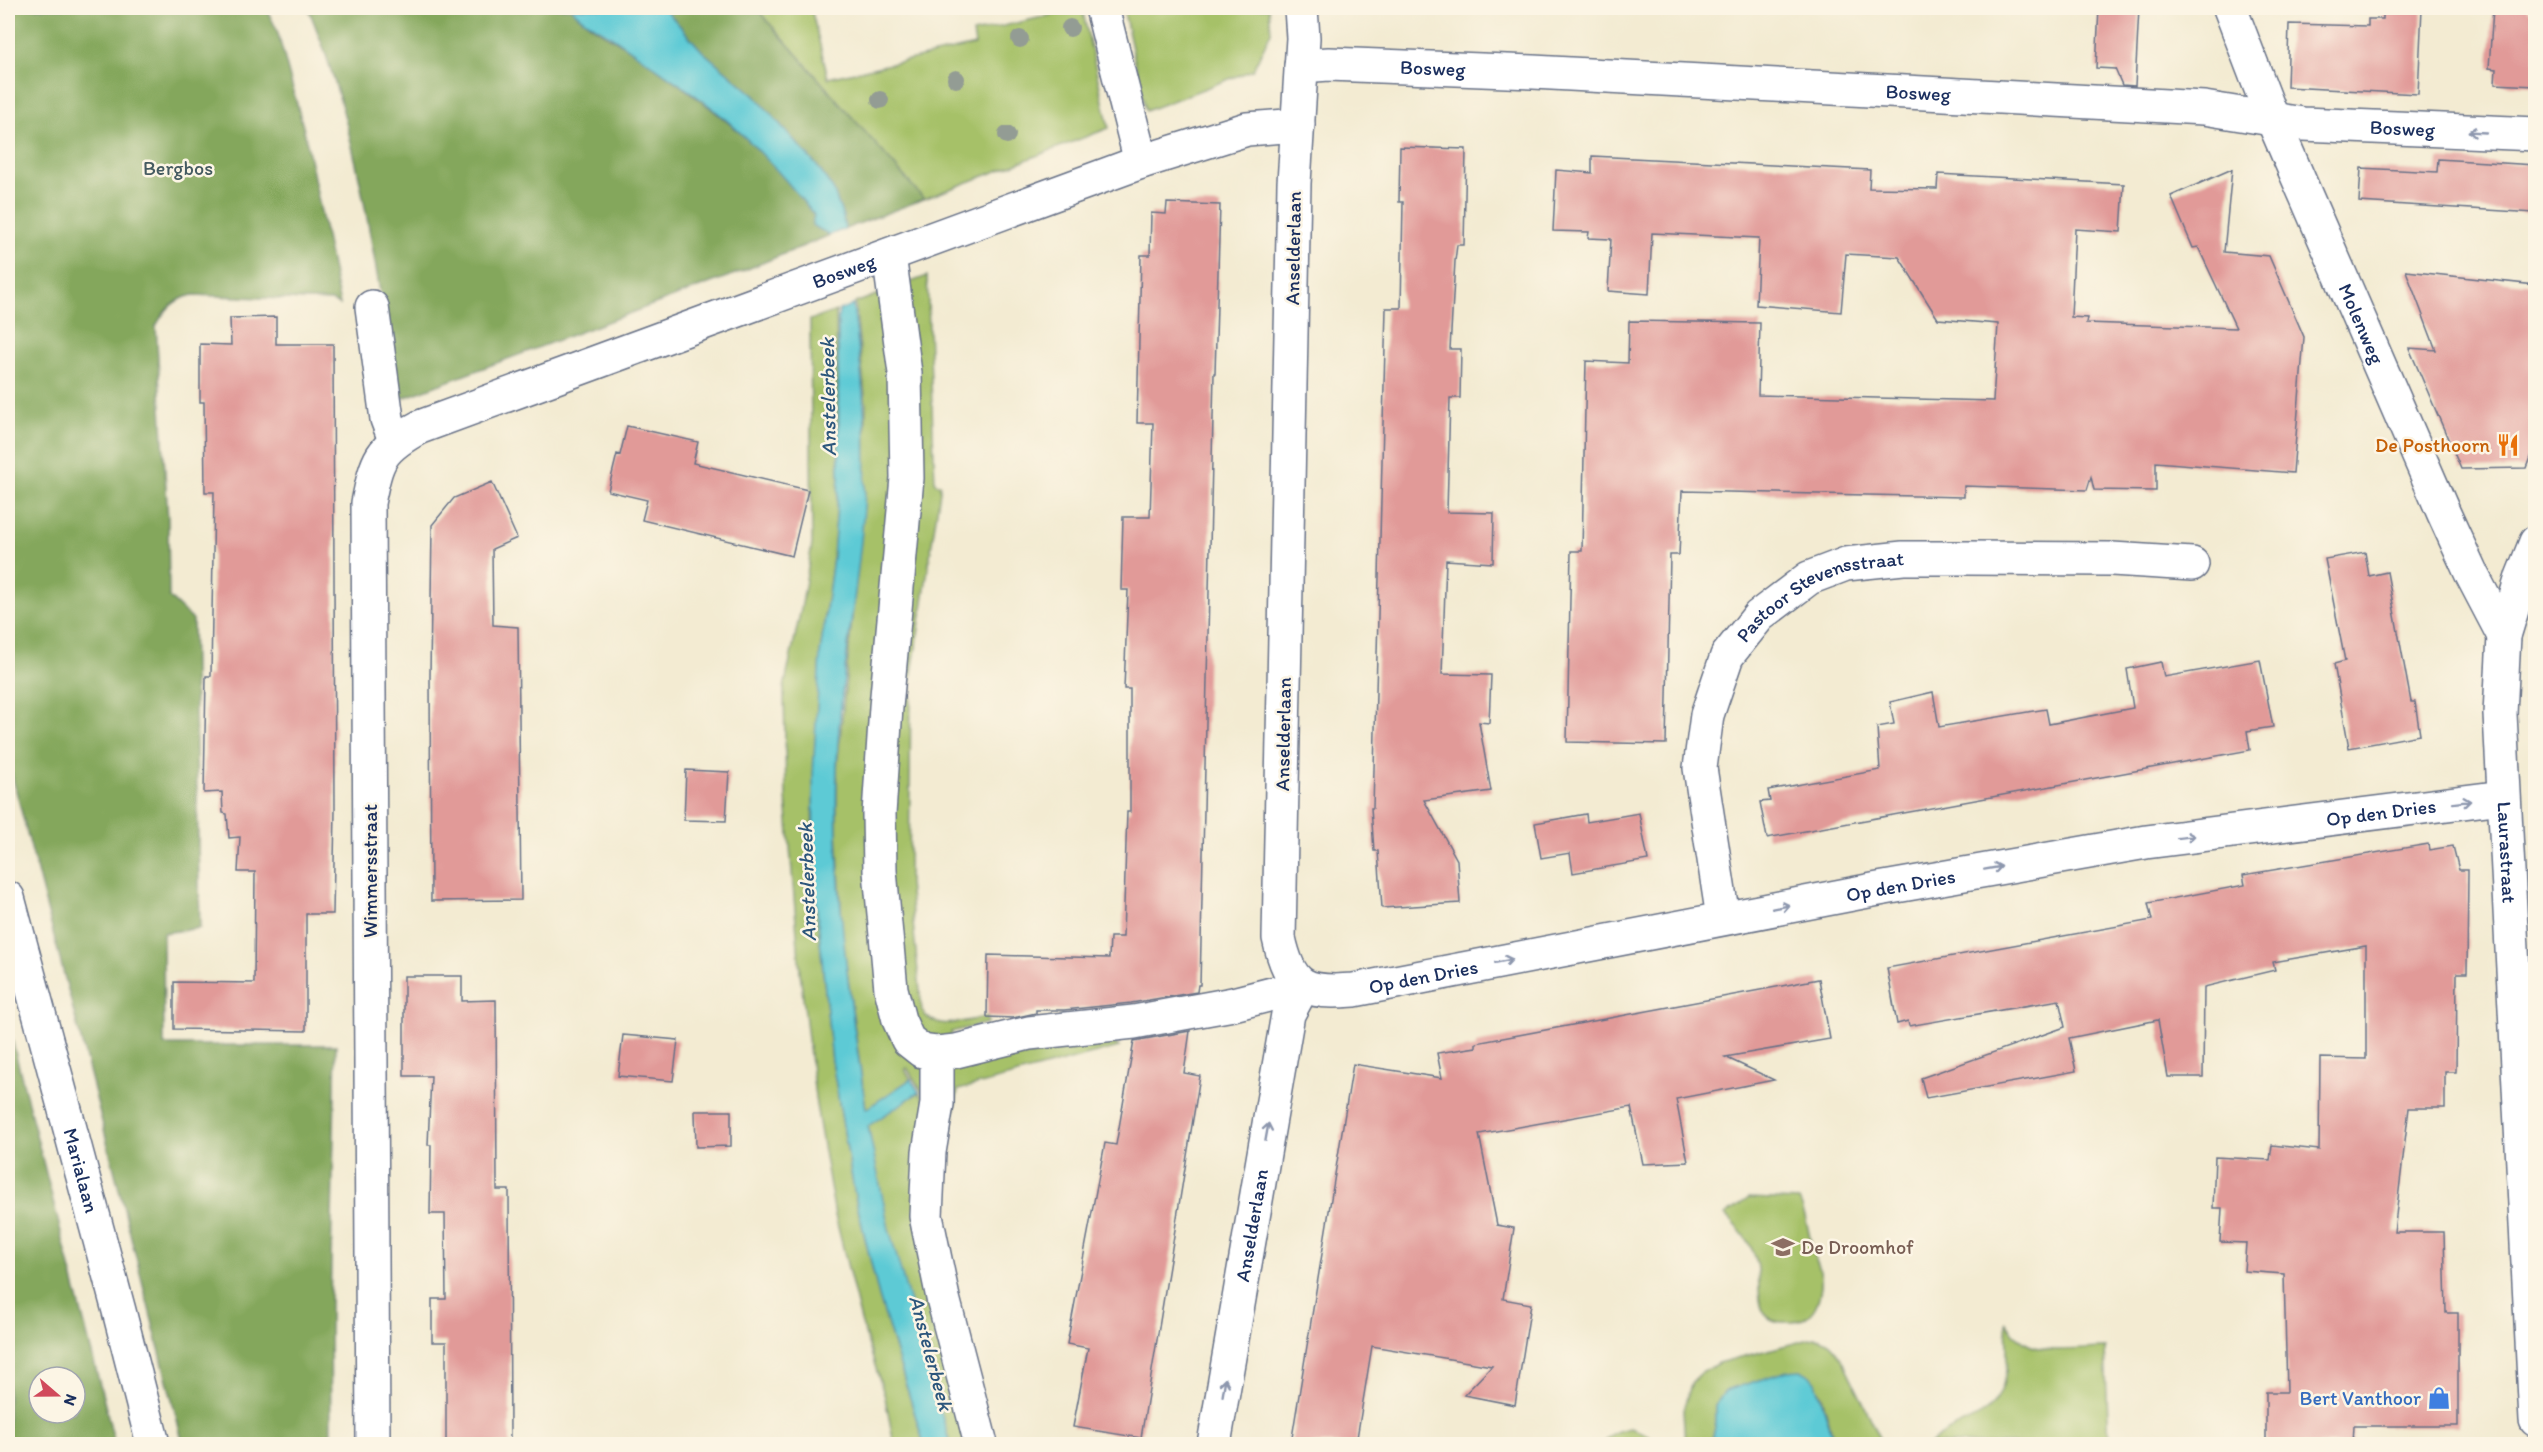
<svg xmlns="http://www.w3.org/2000/svg" width="2543" height="1452" font-family="Itim,sans-serif">
<style>
.green{fill:#a6c168;stroke:#607863;stroke-width:1.5}
.forest{fill:#84a75c;stroke:#506b5d;stroke-width:1.5;fill-rule:evenodd}
.water{fill:#5dcad5;stroke:#3c7c9a;stroke-width:1.5}
.building{fill:#e19a98}
.lines{fill:none;stroke-linecap:round;stroke-linejoin:round}
.minor-casing{stroke:#677187;stroke-width:36}
.minor{stroke:#fff;stroke-width:33}
.tree{fill:#939c94}
.oneway{stroke:#8d97ae}
.labels{text-anchor:middle;stroke-width:5;stroke-linejoin:round;paint-order:stroke}
.street-label{font-size:20px;fill:#1b2f5e;stroke:#fcf5e5}
.park-label{font-size:20px;fill:#455b61;stroke:#fcf5e5}
.food-label{font-size:20px;fill:#c56008;stroke:#fcf5e5;text-anchor:end}
.education-label{font-size:20px;fill:#785e54;stroke:#fcf5e5;text-anchor:start}
.shop-label{font-size:20px;fill:#366cbe;stroke:#fcf5e5;text-anchor:end}
.water-label{font-size:21px;font-style:italic;fill:#2c567c;stroke:#fcf5e5}
</style>
<rect width="100%" height="100%" fill="#fcf5e5"/>
<filter id="ink" filterUnits="userSpaceOnUse"><feTurbulence type="fractalNoise" baseFrequency=".0167" numOctaves="2"/><feDisplacementMap in="SourceGraphic" scale="12" xChannelSelector="R" yChannelSelector="G"/><feConvolveMatrix kernelMatrix="1 2 1 2 8 2 1 2 1" color-interpolation-filters="sRGB"/></filter>
<filter id="wash" filterUnits="userSpaceOnUse"><feTurbulence type="fractalNoise" baseFrequency=".008" numOctaves="4" result="noise"/><feDisplacementMap in="SourceGraphic" scale="24" xChannelSelector="R" yChannelSelector="G"/><feGaussianBlur stdDeviation="1.35" result="paint"/><feColorMatrix in="noise" values="0 0 0 0 0 0 0 0 0 0 0 0 0 0 0 0 0 1.4 0 .05"/><feComposite in="paint" operator="in"/></filter>
<g filter="url(#wash)">
<rect width="100%" height="100%" fill="#f3ebd2"/>
<!-- green -->
<path class="green" d="M 756,8 L 811,8 L 828,78 L 975,45 L 973,33 L 1082,8 L 1109,128 L 924,199 Z
M 1123,8 L 1269,8 L 1271,32 L 1253,70 L 1146,111 Z
M 927,276 L 935,483 L 940,484 L 940,491 L 911,680 L 909,883 L 922,1011 C 936,1033 965,1020 987,1017 L 988,1023 L 951,1032 L 959,1067 L 1112,1041 L 1119,1047 L 958,1090 L 936,1216 L 991,1444 L 950,1444 L 888,1229 L 868,1126 L 919,1092 L 927,1104 L 929,1103 L 907,1068 L 905,1070 L 911,1079 L 866,1109 L 843,943 L 837,830 L 837,768 L 865,489 L 866,405 L 855,303 Z
M 836,311 L 839,478 L 833,558 L 820,654 L 812,829 L 814,880 L 832,1061 L 855,1196 L 879,1296 L 924,1444 L 894,1444 L 885,1397 L 861,1321 L 835,1215 L 816,1105 L 800,972 L 786,797 L 784,688 L 802,604 L 812,544 L 810,320 Z
M 1749,1198 L 1799,1200 C 1806,1214 1808,1228 1811,1243 C 1813,1260 1823,1267 1821,1287 C 1819,1301 1815,1314 1801,1320 C 1795,1323 1789,1322 1783,1322 C 1751,1321 1762,1284 1757,1263 C 1752,1243 1739,1229 1725,1215 Z
M 2006,1322 C 2012,1330 2019,1341 2029,1345 C 2047,1354 2084,1348 2105,1348 L 2109,1444 L 1930,1444 C 1945,1428 1968,1424 1986,1411 C 2012,1391 2007,1350 2006,1322 Z
M 1814,1338 C 1828,1339 1833,1346 1841,1357 L 1883,1444 L 1835,1444 L 1822,1396 L 1811,1376 L 1715,1406 L 1715,1428 L 1711,1444 L 1685,1444 L 1683,1410 L 1692,1382 L 1700,1374 L 1718,1363 Z
M 1629,1428 C 1641,1431 1650,1434 1656,1444 L 1603,1444 C 1608,1434 1618,1431 1629,1428 Z"/>
<!-- forest -->
<path class="forest" d="M 8,8 L 266,8 L 277,30 L 305,134 L 340,305 L 332,301 L 193,295 C 174,299 165,309 156,326 L 168,520 L 169,597 L 193,620 L 200,928 L 163,933 L 164,1045 L 336,1045 L 330,1308 L 331,1444 L 183,1444 L 92,1082 L 8,760 Z
M 308,8 L 571,8 C 587,27 614,38 634,52 C 680,85 727,117 766,158 C 781,174 795,190 808,207 C 816,217 819,228 830,235 L 743,271 L 398,400 C 375,269 360,131 308,8 Z
M 664,8 L 756,8 L 924,199 L 845,229 L 843,217 L 833,189 L 817,166 L 754,95 L 702,51 Z
M 8,1024 L 115,1444 L 8,1444 ZM 39,1377 L 75,1377 L 75,1413 L 39,1413 Z"/>
<!-- water -->
<path class="water" d="M 571,8 L 664,8 L 702,51 L 754,95 L 817,166 L 833,189 L 843,217 L 845,229 L 830,235 L 812,225 L 814,215 C 781,172 736,123 691,92 C 663,73 636,53 608,34 C 595,26 581,20 571,8 Z
M 853,305 C 861,365 868,424 865,489 C 861,582 839,675 837,769 C 833,883 849,996 866,1109 L 911,1079 L 919,1092 L 868,1126 L 889,1229 L 950,1444 L 924,1444 L 879,1296 L 855,1196 L 832,1061 L 814,880 L 813,774 L 820,654 L 833,558 L 839,478 L 838,322 L 839,310 Z
M 1801,1370 L 1811,1376 L 1816,1382 L 1835,1444 L 1796,1444 L 1783,1439 L 1769,1437 L 1758,1438 L 1749,1444 L 1711,1444 L 1715,1428 L 1715,1406 L 1725,1391 L 1787,1371 Z"/>
<g id="blocks">
<!-- building -->
<path class="building" d="M 2099,8 L 2139,8 L 2135,86 L 2122,85 L 2115,69 L 2096,68 Z
M 2383,8 L 2422,8 L 2418,94 L 2287,87 L 2289,24 L 2368,26 L 2368,19 L 2383,19 Z
M 2493,8 L 2528,8 L 2527,11 L 2535,12 L 2535,86 L 2495,84 L 2496,69 L 2489,68 Z
M 1400,147 L 1466,149 L 1464,245 L 1457,245 L 1455,261 L 1450,349 L 1461,349 L 1460,398 L 1450,398 L 1447,512 L 1494,513 L 1493,563 L 1446,560 L 1442,674 L 1491,675 L 1489,723 L 1479,722 L 1491,791 L 1424,800 L 1457,860 L 1460,903 L 1382,908 L 1378,851 L 1374,851 L 1371,808 L 1373,808 L 1386,308 L 1401,308 L 1403,202 L 1399,202 Z
M 1592,156 L 1870,170 L 1869,188 L 1937,189 L 1938,174 L 2124,184 L 2121,232 L 2075,229 L 2071,317 L 2087,318 L 2086,323 L 2236,328 L 2198,247 L 2193,248 L 2171,196 L 2232,169 L 2224,252 L 2269,256 L 2304,337 L 2293,473 L 2156,462 L 2156,491 L 2094,490 L 2091,477 L 2087,490 L 1964,486 L 1964,497 L 1682,491 L 1679,555 L 1670,555 L 1666,744 L 1567,742 L 1571,551 L 1582,551 L 1586,361 L 1628,363 L 1629,321 L 1760,323 L 1758,395 L 1993,401 L 1998,324 L 1938,319 L 1899,257 L 1846,254 L 1841,312 L 1756,305 L 1759,238 L 1652,233 L 1649,294 L 1608,291 L 1611,239 L 1588,238 L 1589,232 L 1553,231 L 1556,170 L 1592,173 Z
M 2438,159 L 2535,165 L 2535,213 L 2359,202 L 2361,168 L 2437,172 Z
M 1167,203 L 1220,205 L 1215,373 L 1214,373 L 1200,985 L 1198,985 L 1197,992 L 1131,1003 L 1064,1010 L 1036,1010 L 1036,1013 L 1013,1018 L 987,1017 L 988,955 L 1109,958 L 1110,937 L 1123,937 L 1127,812 L 1130,812 L 1130,689 L 1124,689 L 1128,590 L 1121,590 L 1123,517 L 1150,517 L 1153,423 L 1137,423 L 1141,255 L 1150,255 L 1151,213 L 1166,214 Z
M 2406,271 L 2535,285 L 2535,444 L 2526,468 L 2461,469 L 2409,348 L 2436,350 Z
M 276,317 L 276,344 L 333,344 L 335,810 L 333,914 L 306,914 L 306,1031 L 174,1029 L 174,982 L 254,983 L 255,872 L 238,872 L 240,837 L 229,838 L 227,814 L 223,813 L 222,792 L 204,793 L 206,676 L 211,676 L 214,492 L 205,492 L 204,402 L 200,402 L 200,344 L 231,345 L 230,318 Z
M 627,426 L 698,442 L 693,463 L 808,490 L 792,556 L 642,520 L 647,500 L 608,491 L 617,454 L 620,455 Z
M 492,482 L 517,538 L 492,549 L 493,625 L 518,627 L 521,900 L 431,901 L 430,676 L 432,525 L 454,498 Z
M 2365,552 L 2369,576 L 2387,572 L 2411,702 L 2415,702 L 2420,735 L 2349,748 L 2334,664 L 2345,661 L 2325,559 Z
M 2260,660 L 2273,727 L 2247,731 L 2250,750 L 1767,838 L 1760,802 L 1770,801 L 1768,790 L 1880,770 L 1877,727 L 1894,724 L 1890,702 L 1933,692 L 1939,727 L 2046,709 L 2049,724 L 2133,708 L 2127,669 L 2161,662 L 2164,677 Z
M 686,770 L 729,772 L 726,821 L 684,820 Z
M 1639,813 L 1648,860 L 1573,873 L 1570,853 L 1541,858 L 1535,823 L 1586,814 L 1587,822 Z
M 2428,844 L 2429,850 L 2453,846 L 2459,870 L 2468,870 L 2467,973 L 2457,973 L 2456,1072 L 2445,1072 L 2445,1108 L 2409,1108 L 2394,1232 L 2444,1232 L 2446,1313 L 2458,1313 L 2458,1426 L 2354,1426 L 2353,1444 L 2266,1444 L 2266,1392 L 2287,1392 L 2284,1274 L 2244,1271 L 2246,1243 L 2220,1242 L 2222,1208 L 2213,1208 L 2215,1157 L 2270,1160 L 2272,1145 L 2319,1150 L 2320,1058 L 2366,1059 L 2366,946 L 2273,962 L 2275,970 L 2204,987 L 2203,1077 L 2168,1077 L 2158,1020 L 2069,1038 L 2076,1071 L 1926,1098 L 1921,1078 L 2065,1027 L 2059,1000 L 1909,1026 L 1908,1021 L 1897,1024 L 1887,968 L 2152,920 L 2148,903 L 2245,885 L 2243,875 Z
M 404,976 L 462,976 L 462,1001 L 496,1000 L 497,1190 L 509,1190 L 510,1444 L 446,1444 L 446,1342 L 432,1342 L 432,1299 L 446,1299 L 445,1214 L 430,1214 L 431,1145 L 428,1145 L 431,1076 L 404,1076 Z
M 1819,979 L 1830,1039 L 1725,1057 L 1774,1080 L 1676,1099 L 1688,1162 L 1643,1164 L 1631,1107 L 1479,1134 L 1497,1225 L 1514,1228 L 1503,1299 L 1531,1304 L 1515,1405 L 1464,1395 L 1492,1366 L 1372,1346 L 1356,1444 L 1291,1444 L 1353,1064 L 1442,1078 L 1437,1053 L 1476,1047 L 1476,1043 L 1524,1034 Z
M 1190,1031 L 1184,1073 L 1200,1076 L 1141,1438 L 1073,1427 L 1088,1348 L 1067,1344 L 1105,1143 L 1116,1145 L 1134,1041 Z
M 623,1035 L 678,1040 L 673,1081 L 618,1076 Z
M 695,1111 L 731,1111 L 731,1146 L 696,1147 Z"/>
</g>
</g>
<g filter="url(#ink)">
<use href="#blocks" fill-opacity="0" stroke="#677187" stroke-width="1.5"/>
<g class="lines">
<!-- minor casing -->
<g class="minor-casing">
<g id="minor">
<path d="M 1102,8 L 1141,162"/>
<path id="s1" d="M 1301,8 L 1303,38 L 1294,183 L 1279,938 C 1290,988 1305,994 1354,990 L 1873,890 L 2146,842 L 2503,797"/>
<path id="s2" d="M 2230,8 L 2273,120 L 2444,514 L 2472,575 L 2504,636"/>
<path id="s3" d="M 1301,66 L 1329,64 L 1533,72 L 2204,108 L 2303,124 L 2536,134"/>
<path d="M 889,255 L 905,373 L 907,478 L 886,707 L 879,814 L 880,871 L 891,989 L 899,1020 L 908,1040 L 922,1051 L 937,1053 L 956,1051 L 1029,1033 L 1134,1022 L 1233,1004 L 1303,986"/>
<path d="M 372,307 L 387,419 L 395,440"/>
<path id="s4" d="M 2536,542 L 2522,577 L 2504,636 L 2500,714 L 2536,1420"/>
<path id="s5" d="M 8,898 L 119,1311 L 153,1444"/>
<path id="s6" d="M 1723,918 L 1700,768 L 1707,715 L 1727,656 L 1759,616 L 1809,578 L 1846,564 L 1903,558 L 1966,558 L 2112,559 L 2192,564"/>
<path d="M 937,1053 L 937,1104 L 929,1152 L 926,1216 L 943,1298 L 981,1444"/>
<path id="s7" d="M 373,1444 L 368,503 C 377,459 379,449 420,427 L 1141,162 L 1247,129 L 1298,125"/>
<path id="s8" d="M 1214,1444 L 1288,1014 L 1303,986"/>
</g>
</g>
<!-- minor -->
<use href="#minor" class="minor"/>
</g>
<!-- trees -->
<g class="tree">
<circle cx="1070" cy="28" r="9"/>
<circle cx="1020" cy="39" r="9"/>
<circle cx="956" cy="79" r="9"/>
<circle cx="880" cy="100" r="9"/>
<circle cx="1007" cy="135" r="9"/>
</g>
<!-- one-way arrows -->
<defs><path id="oneway-shaft" d="M-6 0H5M1.5-3L5.5 0L1.5 3" fill="none" stroke-width="1.6" stroke-linecap="round" stroke-linejoin="round" transform="scale(1.5)"/></defs>
<g class="oneway">
<use href="#oneway-shaft" transform="translate(2477 132) rotate(-177)"/>
<use href="#oneway-shaft" transform="translate(2462 802) rotate(-7)"/>
<use href="#oneway-shaft" transform="translate(2186 837) rotate(-7)"/>
<use href="#oneway-shaft" transform="translate(1993 868) rotate(-10)"/>
<use href="#oneway-shaft" transform="translate(1781 907) rotate(-11)"/>
<use href="#oneway-shaft" transform="translate(1504 961) rotate(-11)"/>
<use href="#oneway-shaft" transform="translate(1267 1132) rotate(-80)"/>
<use href="#oneway-shaft" transform="translate(1224 1387) rotate(-81)"/>
</g>
</g>
<!-- icons -->
<defs>
<g id="restaurant-bare" transform="scale(1.8)"><path d="M-5-6h1v4h1v-4h1v4h1v-4h1v5L-1.5 .5V6h-2V.5L-5-1ZM5-6V6H3V1.5H1.5Q1.5-4 5-6Z" fill="#e8710a" stroke="#fcf5e5" stroke-width="2.5" paint-order="stroke"/></g>
<g id="school-bare" transform="scale(1.8)"><path d="M0-5L7-2L0 1L-7-2ZM-4 1L0 2.5L4 1V4Q0 6-4 4Z" fill="#8d6e63" stroke="#fcf5e5" stroke-width="2.5" paint-order="stroke"/></g>
<g id="shop-bare" transform="scale(1.8)"><path d="M-5-2.5h2.3a2.7 3.5 0 0 1 5.4 0H5L5.5 6h-11ZM-1.5-2.5h3a1.5 2.3 0 0 0-3 0Z" fill="#3f7fe0" stroke="#fcf5e5" stroke-width="2.5" paint-order="stroke"/></g>
</defs>
<g fill-rule="evenodd">
<use href="#restaurant-bare" x="2508" y="445"/>
<use href="#school-bare" x="1783" y="1247"/>
<use href="#shop-bare" x="2439" y="1398"/>
</g>
<g class="labels">
<!-- street labels -->
<g class="street-label">
<text dy="7" stroke="none"><textPath href="#s3" startOffset="132">Bosweg</textPath></text>
<text dy="7" stroke="none"><textPath href="#s3" startOffset="618">Bosweg</textPath></text>
<text dy="7" stroke="none"><textPath href="#s3" startOffset="1104">Bosweg</textPath></text>
<text transform="translate(1293 248) rotate(-89)" y="7">Anselderlaan</text>
<text dy="7" stroke="none"><textPath href="#s7" startOffset="1490">Bosweg</textPath></text>
<text dy="7" stroke="none"><textPath href="#s2" startOffset="342">Molenweg</textPath></text>
<text dy="7" stroke="none"><textPath href="#s6" startOffset="384">Pastoor Stevensstraat</textPath></text>
<text transform="translate(1283 734) rotate(-89)" y="7">Anselderlaan</text>
<text dy="7" stroke="none"><textPath href="#s1" startOffset="2079">Op den Dries</textPath></text>
<text dy="7" stroke="none"><textPath href="#s4" startOffset="316">Laurastraat</textPath></text>
<text transform="translate(370 871) rotate(-90)" y="7">Wimmersstraat</text>
<text dy="7" stroke="none"><textPath href="#s1" startOffset="1593">Op den Dries</textPath></text>
<text dy="7" stroke="none"><textPath href="#s1" startOffset="1107">Op den Dries</textPath></text>
<text dy="7" stroke="none"><textPath href="#s5" startOffset="282">Marialaan</textPath></text>
<text dy="7" stroke="none"><textPath href="#s8" startOffset="222">Anselderlaan</textPath></text>
</g>
<!-- park labels -->
<g class="park-label">
<text x="178" y="175">Bergbos</text>
</g>
<!-- food labels -->
<g class="food-label">
<text x="2490" y="452">De Posthoorn</text>
</g>
<!-- education labels -->
<g class="education-label">
<text x="1801" y="1254">De Droomhof</text>
</g>
<!-- shop labels -->
<g class="shop-label">
<text x="2421" y="1405">Bert Vanthoor</text>
</g>
<!-- water labels -->
<g class="water-label">
<text transform="translate(828 397) rotate(-91)" y="7">Anstelerbeek</text>
<text transform="translate(807 882) rotate(-92)" y="7">Anstelerbeek</text>
<text transform="translate(931 1353) rotate(75)" y="7">Anstelerbeek</text>
</g>
</g>
<!-- margin -->
<rect width="2543" height="1452" fill="none" stroke="#fcf5e5" stroke-width="30"/>
<!-- north arrow -->
<g transform="translate(57 1395) rotate(110)"><circle r="28" fill="#fcf5e5" stroke="#a2a6af" stroke-width="1.5"/>
<path d="M0-4.5L10 22L0 15L-10 22Z" fill="#d1495b"/>
<text y="-9" font-size="16" font-weight="bold" text-anchor="middle" fill="#1b2f5e">N</text>
</g>
</svg>
